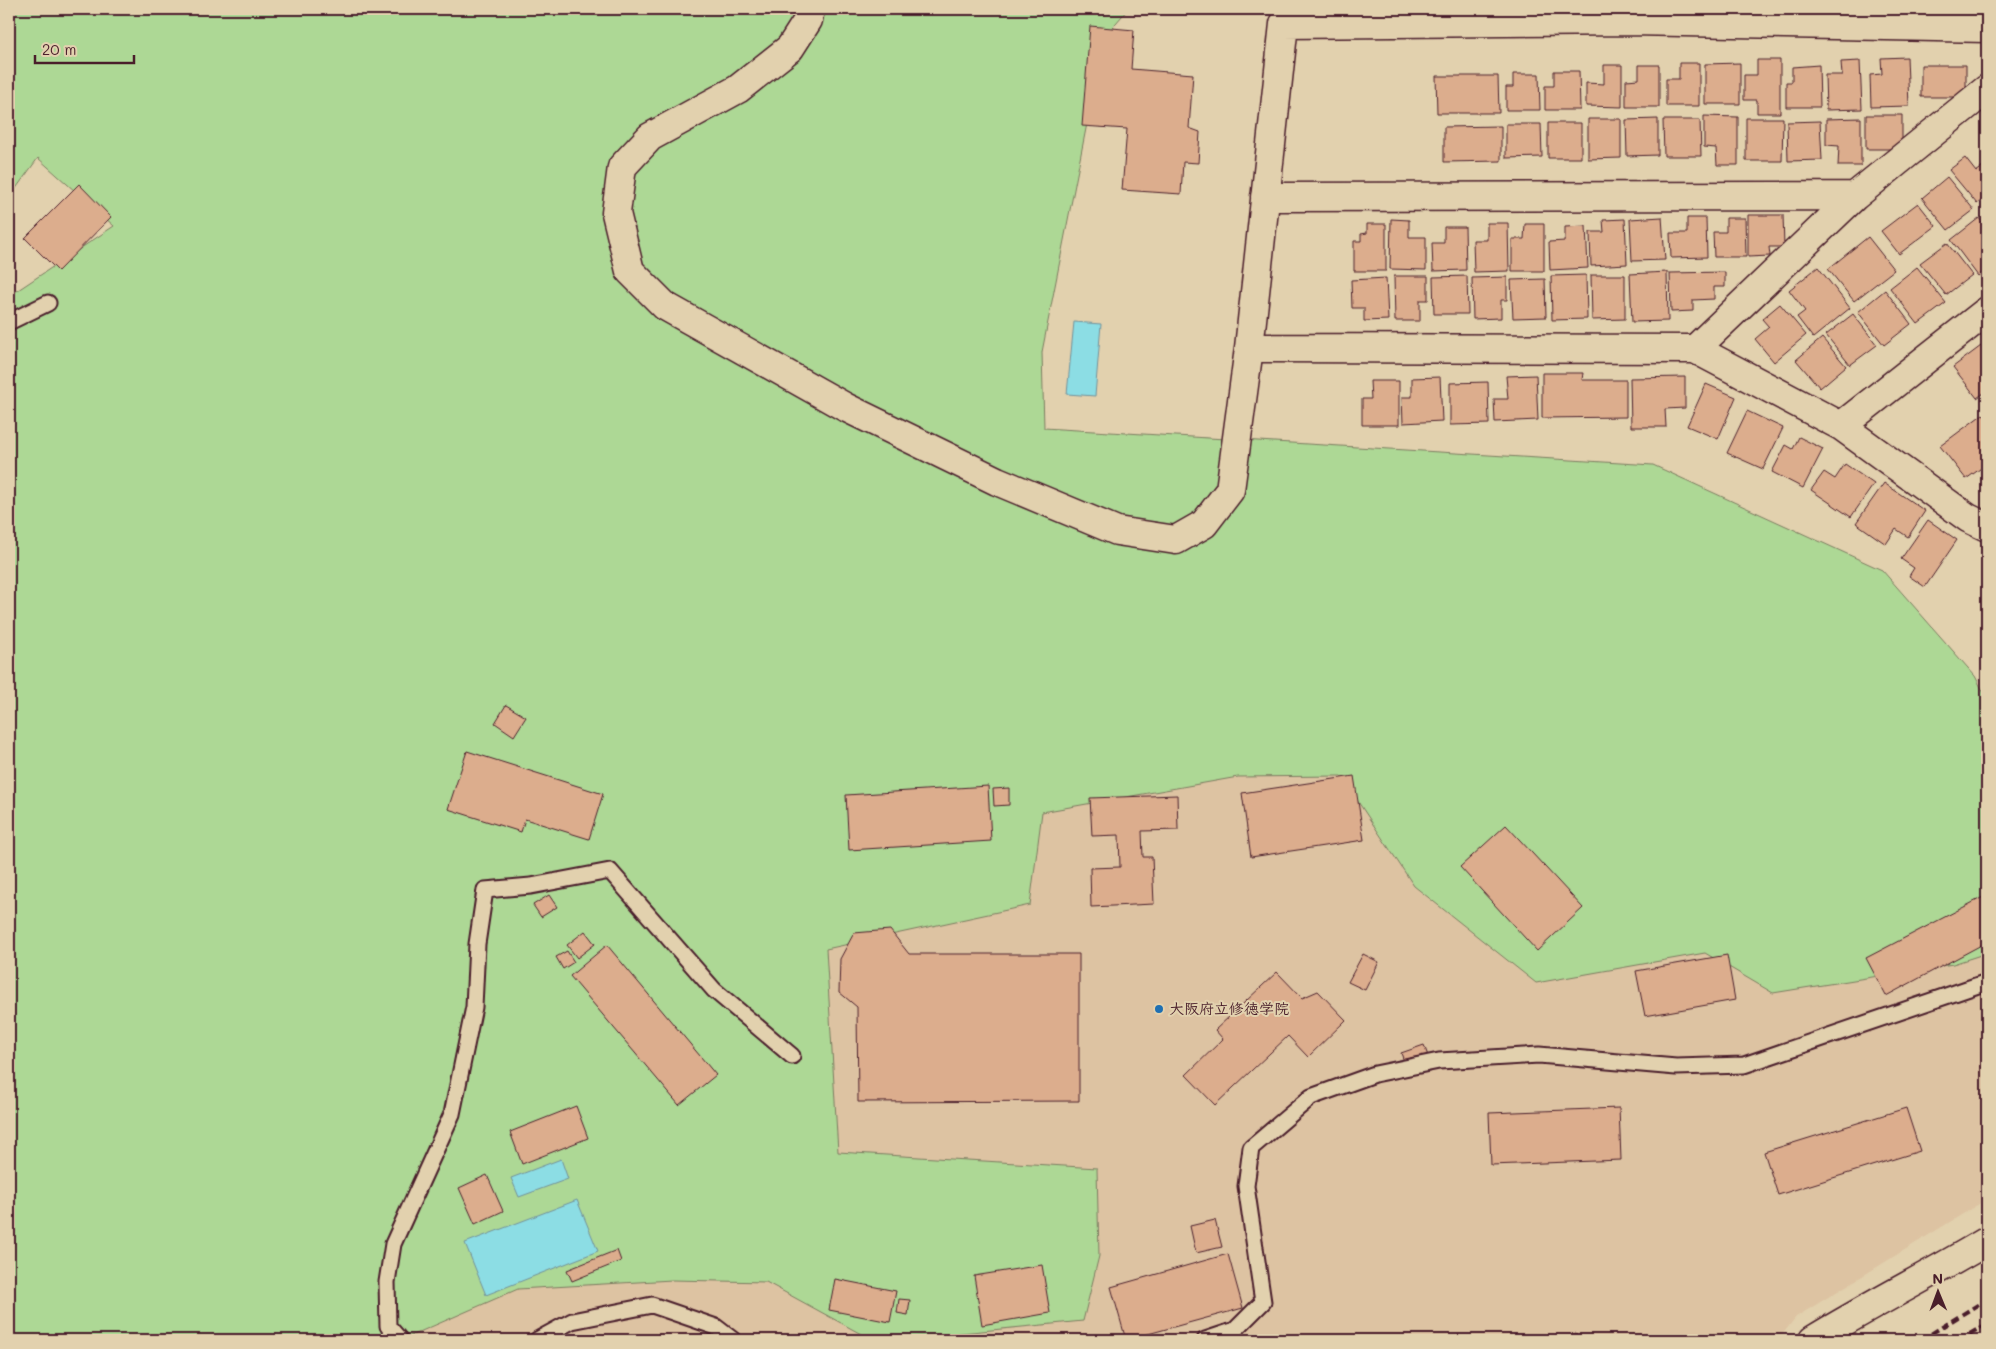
<svg xmlns="http://www.w3.org/2000/svg" width="1996" height="1349" font-family="Mali,'Klee One',sans-serif">
<style>
.built{fill:#ddc3a2}
.green{fill:#add895;stroke:#7c7c60}
.water{fill:#8cdde4;stroke:#72919a}
.building{fill:#dcad8d;stroke:#4a1f2b}
.lines{fill:none;stroke-linecap:round;stroke-linejoin:round}
.service-casing{stroke:#4a1f2b;stroke-width:19}
.minor-casing{stroke:#4a1f2b;stroke-width:31}
.service{stroke:#e2d1ae;stroke-width:15}
.minor{stroke:#e2d1ae;stroke-width:28}
.rail{stroke:#4a1f2b;stroke-width:4;stroke-dasharray:8 4;stroke-linecap:butt}
.poi-dot{fill:#1f6fb2;stroke:#e2d1ae;stroke-width:2}
.labels{text-anchor:middle;stroke-width:4;stroke-linejoin:round;paint-order:stroke}
.poi-label{font-size:15px;font-weight:bold;fill:#4a1f2b;stroke:#e2d1ae;text-anchor:start}
</style>
<rect width="100%" height="100%" fill="#e2d1ae"/>
<filter id="ink" filterUnits="userSpaceOnUse"><feTurbulence type="fractalNoise" baseFrequency=".02" numOctaves="2"/><feDisplacementMap in="SourceGraphic" scale="10" xChannelSelector="R" yChannelSelector="G"/><feConvolveMatrix kernelMatrix="1 2 1 2 8 2 1 2 1" color-interpolation-filters="sRGB"/></filter>
<g filter="url(#ink)">
<!-- built -->
<path class="built" d="M 1330,740 L 1987,875 L 1987,1199 L 1796,1317 L 1778,1340 L 149,1340 L 357,892 Z"/>
<!-- green -->
<path class="green" d="M 9,9 L 1128,9 L 1104,37 L 1042,352 L 1044,428 L 1653,465 L 1882,570 L 1975,676 L 1987,699 L 1987,953 L 1953,964 L 1773,993 L 1705,953 L 1536,983 L 1414,886 L 1341,776 L 1238,777 L 1042,812 L 1030,905 L 826,949 L 838,1152 L 1097,1168 L 1099,1256 L 1083,1321 L 890,1340 L 872,1340 L 766,1282 L 672,1280 L 518,1289 L 401,1340 L 9,1340 L 9,296 L 114,226 L 38,158 L 9,198 Z"/>
<!-- water -->
<path class="water" d="M 1074,322 L 1101,324 L 1095,396 L 1067,394 Z
M 561,1159 L 568,1179 L 519,1197 L 511,1178 Z
M 577,1200 L 598,1251 L 486,1295 L 465,1243 Z"/>
<!-- building -->
<path class="building" d="M 1090,26 L 1134,30 L 1131,69 L 1193,74 L 1189,128 L 1200,132 L 1198,163 L 1183,162 L 1181,194 L 1122,190 L 1127,129 L 1082,126 Z
M 1907,57 L 1909,106 L 1871,107 L 1870,75 L 1882,74 L 1881,58 Z
M 1757,60 L 1780,60 L 1780,113 L 1757,113 L 1757,100 L 1744,100 L 1744,75 L 1757,75 Z
M 1860,61 L 1862,109 L 1826,110 L 1825,75 L 1842,75 L 1841,62 Z
M 1679,63 L 1699,63 L 1699,106 L 1666,106 L 1666,79 L 1679,79 Z
M 1740,63 L 1740,104 L 1705,104 L 1705,64 Z
M 1604,65 L 1622,65 L 1622,107 L 1586,106 L 1586,83 L 1604,84 Z
M 1639,65 L 1659,65 L 1659,107 L 1626,107 L 1626,80 L 1639,79 Z
M 1819,65 L 1820,107 L 1786,107 L 1786,82 L 1792,82 L 1792,67 Z
M 1921,65 L 1966,65 L 1966,97 L 1921,97 Z
M 1554,71 L 1579,71 L 1580,110 L 1545,110 L 1545,86 L 1554,86 Z
M 1513,74 L 1539,74 L 1540,110 L 1506,110 L 1506,87 L 1513,87 Z
M 1436,76 L 1498,76 L 1499,113 L 1437,113 Z
M 1866,115 L 1902,115 L 1902,149 L 1866,149 Z
M 1704,116 L 1738,117 L 1738,165 L 1717,165 L 1716,148 L 1704,147 Z
M 1746,118 L 1783,118 L 1782,161 L 1746,161 Z
M 1861,118 L 1861,166 L 1838,166 L 1839,146 L 1826,145 L 1826,119 Z
M 1588,119 L 1621,119 L 1621,158 L 1588,159 Z
M 1658,119 L 1658,155 L 1627,156 L 1626,120 Z
M 1663,120 L 1700,120 L 1701,156 L 1664,156 Z
M 1820,121 L 1822,160 L 1788,161 L 1787,122 Z
M 1548,123 L 1581,123 L 1581,158 L 1548,158 Z
M 1506,124 L 1541,124 L 1542,157 L 1506,158 Z
M 1501,126 L 1501,161 L 1444,162 L 1444,127 Z
M 1965,158 L 1976,172 L 1987,164 L 1987,196 L 1977,204 L 1949,170 Z
M 1947,177 L 1974,210 L 1948,230 L 1922,198 Z
M 79,184 L 111,217 L 58,271 L 25,238 Z
M 1918,203 L 1936,226 L 1899,254 L 1881,231 Z
M 1748,215 L 1783,215 L 1784,247 L 1769,247 L 1770,256 L 1748,257 Z
M 1662,217 L 1665,260 L 1632,261 L 1630,219 Z
M 1687,218 L 1706,218 L 1707,257 L 1671,258 L 1670,233 L 1687,233 Z
M 1726,218 L 1745,218 L 1746,257 L 1714,257 L 1713,232 L 1726,232 Z
M 1979,218 L 1987,229 L 1987,269 L 1978,276 L 1951,240 Z
M 1391,219 L 1409,220 L 1409,237 L 1426,237 L 1426,270 L 1390,269 Z
M 1625,219 L 1627,264 L 1591,266 L 1590,232 L 1604,232 L 1603,220 Z
M 1487,223 L 1508,223 L 1509,271 L 1474,272 L 1473,240 L 1487,240 Z
M 1367,224 L 1386,224 L 1386,271 L 1354,271 L 1354,241 L 1361,241 L 1361,234 L 1367,233 Z
M 1525,224 L 1544,224 L 1544,271 L 1512,271 L 1512,239 L 1524,239 Z
M 1586,226 L 1588,268 L 1550,270 L 1549,242 L 1565,241 L 1565,227 Z
M 1444,227 L 1465,227 L 1466,270 L 1433,271 L 1432,243 L 1444,243 Z
M 1868,237 L 1894,270 L 1854,301 L 1828,269 Z
M 1947,243 L 1972,275 L 1946,295 L 1920,263 Z
M 1818,267 L 1850,308 L 1813,338 L 1797,317 L 1805,311 L 1789,290 Z
M 1917,267 L 1946,303 L 1918,324 L 1890,288 Z
M 1667,272 L 1668,321 L 1632,322 L 1630,274 Z
M 1725,272 L 1725,287 L 1714,287 L 1714,299 L 1693,300 L 1693,311 L 1671,312 L 1670,273 Z
M 1586,275 L 1587,319 L 1552,320 L 1551,276 Z
M 1591,275 L 1625,275 L 1625,319 L 1592,320 Z
M 1394,276 L 1428,276 L 1428,300 L 1420,300 L 1420,321 L 1395,321 Z
M 1467,276 L 1468,314 L 1434,314 L 1433,277 Z
M 1507,277 L 1507,300 L 1501,300 L 1501,318 L 1473,319 L 1472,278 Z
M 1386,278 L 1388,320 L 1364,321 L 1364,308 L 1352,308 L 1351,280 Z
M 1545,279 L 1546,317 L 1513,318 L 1511,280 Z
M 1885,290 L 1911,324 L 1884,345 L 1858,312 Z
M 1780,304 L 1806,335 L 1774,362 L 1755,339 L 1769,327 L 1762,319 Z
M 1853,314 L 1877,345 L 1850,365 L 1826,335 Z
M 1822,338 L 1846,366 L 1820,388 L 1796,360 Z
M 1981,346 L 1987,353 L 1987,391 L 1977,398 L 1953,367 Z
M 1542,373 L 1583,373 L 1582,380 L 1626,380 L 1626,417 L 1542,418 Z
M 1536,375 L 1538,420 L 1495,422 L 1494,399 L 1508,399 L 1506,376 Z
M 1440,377 L 1442,421 L 1403,423 L 1402,397 L 1412,397 L 1412,378 Z
M 1685,377 L 1685,408 L 1665,409 L 1666,427 L 1631,427 L 1630,378 Z
M 1370,381 L 1399,381 L 1399,425 L 1362,425 L 1362,399 L 1371,399 Z
M 1488,382 L 1489,424 L 1450,425 L 1450,383 Z
M 1706,384 L 1736,397 L 1718,439 L 1687,426 Z
M 1747,411 L 1783,428 L 1763,469 L 1727,453 Z
M 1983,414 L 1987,420 L 1987,464 L 1966,479 L 1940,446 Z
M 1799,437 L 1823,449 L 1803,488 L 1772,472 L 1786,445 L 1793,449 Z
M 1845,464 L 1874,484 L 1851,517 L 1811,490 L 1824,472 L 1835,479 Z
M 1884,483 L 1925,511 L 1908,537 L 1896,529 L 1886,544 L 1856,523 Z
M 1928,520 L 1957,540 L 1925,587 L 1909,576 L 1914,568 L 1901,559 Z
M 506,705 L 526,717 L 514,736 L 495,723 Z
M 467,751 L 603,794 L 589,839 L 525,819 L 521,832 L 448,809 Z
M 1354,776 L 1364,840 L 1251,857 L 1242,793 Z
M 988,786 L 991,841 L 849,850 L 846,795 Z
M 1009,788 L 1009,805 L 994,806 L 993,789 Z
M 1177,795 L 1178,830 L 1142,831 L 1143,857 L 1152,857 L 1154,904 L 1091,907 L 1090,868 L 1120,867 L 1119,835 L 1092,836 L 1090,798 Z
M 1506,825 L 1583,908 L 1537,951 L 1460,867 Z
M 549,895 L 557,907 L 541,917 L 533,905 Z
M 1987,895 L 1987,942 L 1886,996 L 1866,958 Z
M 890,930 L 909,954 L 1079,954 L 1079,1101 L 858,1102 L 857,1007 L 839,992 L 840,959 L 854,933 Z
M 585,931 L 595,944 L 577,958 L 567,945 Z
M 607,945 L 716,1075 L 679,1105 L 570,976 Z
M 567,951 L 574,962 L 563,969 L 556,957 Z
M 1363,954 L 1379,962 L 1365,990 L 1348,982 Z
M 1727,955 L 1735,1000 L 1645,1016 L 1636,971 Z
M 1277,972 L 1302,998 L 1318,991 L 1346,1020 L 1308,1057 L 1288,1036 L 1215,1105 L 1186,1075 L 1223,1039 L 1215,1030 Z
M 1424,1045 L 1428,1056 L 1405,1064 L 1401,1053 Z
M 576,1106 L 588,1138 L 522,1164 L 510,1132 Z
M 1619,1108 L 1621,1160 L 1491,1165 L 1489,1113 Z
M 1906,1108 L 1920,1151 L 1778,1195 L 1764,1152 Z
M 487,1175 L 503,1211 L 475,1224 L 459,1188 Z
M 1215,1220 L 1222,1247 L 1196,1253 L 1190,1226 Z
M 617,1250 L 621,1261 L 572,1281 L 567,1270 Z
M 1228,1254 L 1243,1308 L 1126,1340 L 1111,1287 Z
M 1042,1265 L 1050,1313 L 982,1325 L 974,1276 Z
M 835,1279 L 896,1291 L 890,1322 L 829,1310 Z
M 899,1299 L 910,1300 L 908,1315 L 897,1313 Z
M 1576,1333 L 1580,1340 L 1563,1340 Z"/>
<g class="lines">
<!-- service casing -->
<g class="service-casing">
<path id="service" d="M 9,322 L 48,303
M 400,1340 L 388,1326 L 387,1282 L 393,1244 L 452,1114 L 474,1007 L 477,944 L 485,890 L 531,886 L 610,871 L 714,990 L 792,1056
M 537,1340 L 572,1321 L 652,1305 L 716,1327 L 733,1340
M 1205,1340 L 1235,1330 L 1263,1302 L 1246,1186 L 1251,1148 L 1311,1097 L 1375,1074 L 1439,1061 L 1539,1055 L 1676,1067 L 1744,1065 L 1987,982"/>
</g>
<!-- minor casing -->
<g class="minor-casing">
<path id="minor" d="M 810,9 L 808,20 L 790,48 L 738,89 L 650,137 L 622,167 L 616,213 L 630,271 L 665,306 L 845,407 L 997,481 L 1117,531 L 1176,540 L 1204,524 L 1230,490 L 1249,348 L 1284,24 L 1631,21 L 1987,28
M 1265,197 L 1855,196
M 1249,348 L 1695,349 L 1841,426 L 1968,518 L 1987,527
M 1695,349 L 1855,196 L 1987,89
M 1841,426 L 1987,311
M 1813,1340 C 1870,1305 1930,1275 1987,1241"/>
</g>
<!-- service -->
<use href="#service" class="service"/>
<!-- minor -->
<use href="#minor" class="minor"/>
<!-- rail -->
<path class="rail" d="M 1921,1340 L 1987,1299
M 1959,1340 L 1987,1324"/>
</g>
</g>
<!-- markers -->
<circle class="poi-dot" cx="1159" cy="1009" r="5"/>
<g class="labels">
<!-- poi labels -->
<g class="poi-label">
<text x="1169" y="1014">大阪府立修徳学院</text>
</g>
</g>
<!-- margin -->
<rect width="1996" height="1349" fill="none" stroke="#e2d1ae" stroke-width="30"/>
<rect x="15" y="15" width="1966" height="1319" fill="none" stroke="#4a1f2b" stroke-width="2" filter="url(#ink)"/>
<!-- north arrow -->
<g transform="translate(1938 1292) rotate(359)" stroke="#e2d1ae" stroke-width="4" paint-order="stroke">
<path d="M0-4L9 19L0 12L-9 19Z" fill="#4a1f2b"/>
<text y="-8" font-size="14" font-weight="bold" text-anchor="middle" fill="#4a1f2b">N</text>
</g>
<!-- scale -->
<path d="M35 55v8h99v-8" fill="none" stroke="#4a1f2b" stroke-width="2.5"/>
<text x="42" y="55" font-size="15" fill="#4a1f2b" stroke="#e2d1ae" stroke-width="4" paint-order="stroke">20 m</text>
</svg>
